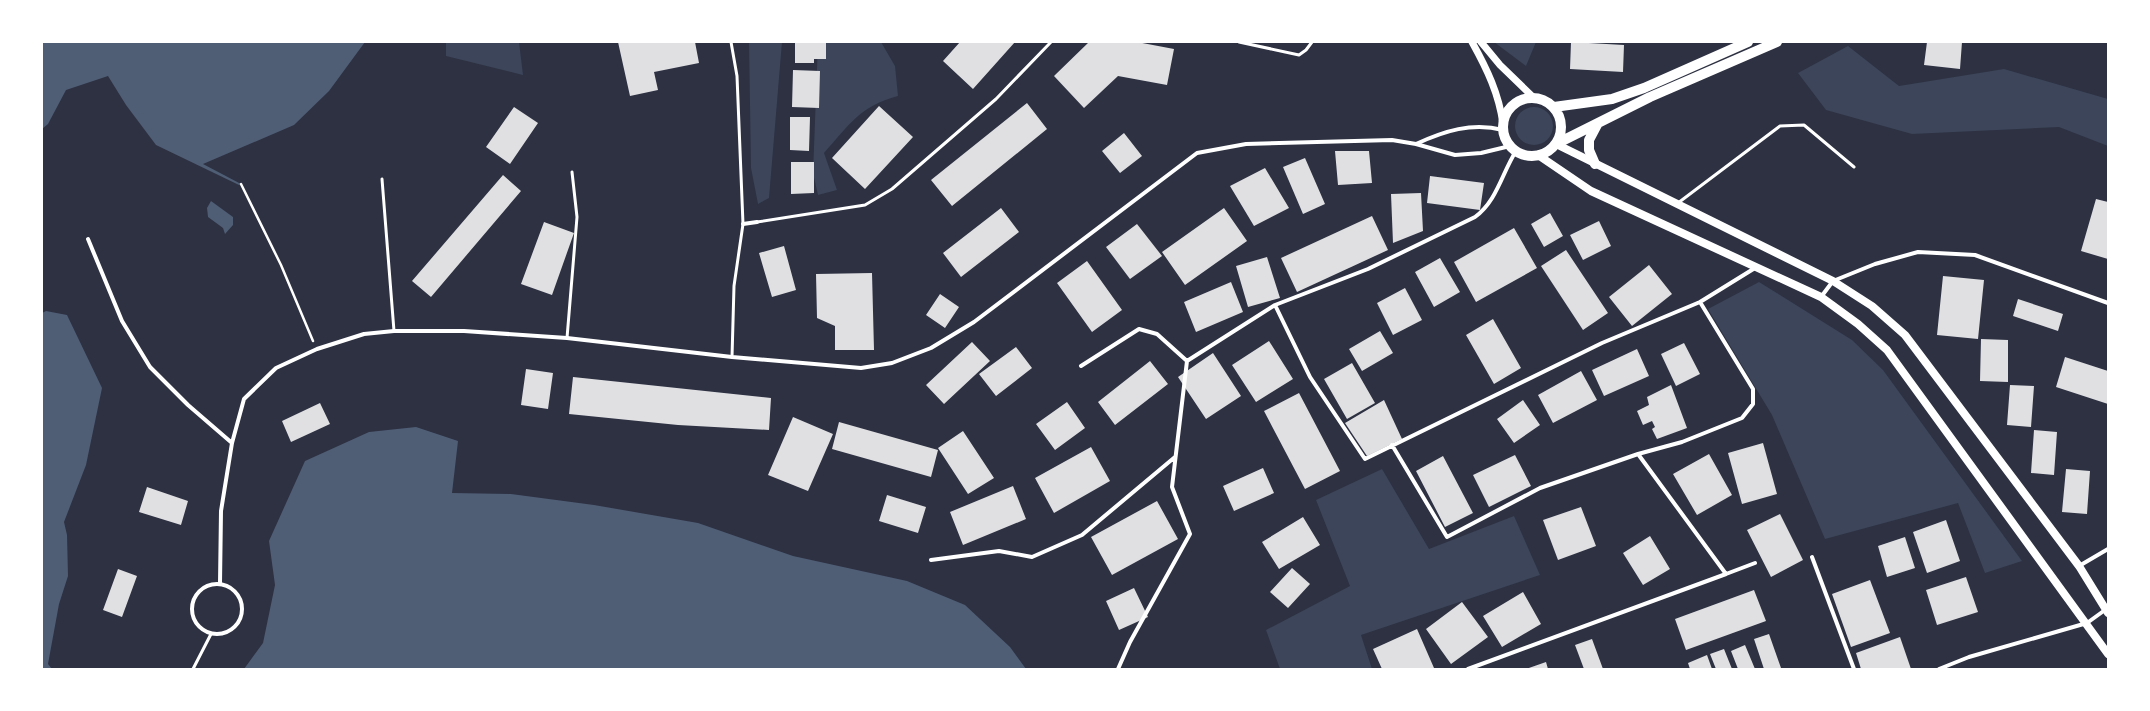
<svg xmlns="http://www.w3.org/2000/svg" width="2150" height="711" font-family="'Archivo Narrow',sans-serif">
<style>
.green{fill:#3c4559}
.water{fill:#4f5d75}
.building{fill:#e0e0e3}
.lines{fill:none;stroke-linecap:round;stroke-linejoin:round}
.path{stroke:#fff;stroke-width:2.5}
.service{stroke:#fff;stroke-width:3}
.minor{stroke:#fff;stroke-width:4}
.tertiary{stroke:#fff;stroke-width:7}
.secondary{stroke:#fff;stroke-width:8}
.primary{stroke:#fff;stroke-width:10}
</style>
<rect width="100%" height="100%" fill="#2d3142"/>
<!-- green -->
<path class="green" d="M 446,42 L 519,42 L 523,75 L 446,56 Z
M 749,42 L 782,42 L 769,198 L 758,204 L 751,168 Z
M 818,42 L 881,42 L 895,66 L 898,96 C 860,106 849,125 824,153 L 837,190 L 818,195 L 813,173 Z
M 1494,42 L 1536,42 L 1526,66 Z
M 1848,46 L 1899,86 L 2004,69 L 2108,99 L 2108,146 L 2059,127 L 1912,134 L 1826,110 L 1798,73 Z
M1515 126a19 19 0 1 1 38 0a19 19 0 1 1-38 0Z
M 1759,282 L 1852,340 L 1883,370 L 2022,561 L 1985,573 L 1958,503 L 1825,539 L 1772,415 L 1708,309 Z
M 1382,469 L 1429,549 L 1514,516 L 1540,575 L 1361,635 L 1372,669 L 1280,669 L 1266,630 L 1350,586 L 1316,500 Z"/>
<!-- water -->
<path class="water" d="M 42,42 L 365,42 L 329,91 L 294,125 L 203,164 L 241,184 L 239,185 L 156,145 L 126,105 L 108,76 L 66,90 L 48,124 L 42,129 Z
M 211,201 L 233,217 L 233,225 L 225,234 L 223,228 L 208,217 L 207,208 Z
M 46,311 L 67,315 L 102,388 L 86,465 L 64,522 L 67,535 L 68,576 L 59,604 L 48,664 L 52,669 L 42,669 L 42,313 Z
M 416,427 L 458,441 L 452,493 L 511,494 L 594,505 L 698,523 L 793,556 L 907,581 L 965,605 L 1010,647 L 1026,669 L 244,669 L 263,643 L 275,585 L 269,541 L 305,461 L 369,432 Z"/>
<!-- building -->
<path class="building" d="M 618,42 L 695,42 L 699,63 L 654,72 L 658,90 L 630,96 Z
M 795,42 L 826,42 L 826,59 L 814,59 L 814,63 L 795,63 Z
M 960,42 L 1015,42 L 973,89 L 943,61 Z
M 1089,42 L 1137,42 L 1174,49 L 1167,85 L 1118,76 L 1084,108 L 1054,76 Z
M 1571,42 L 1624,45 L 1623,72 L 1570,69 Z
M 1927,42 L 1962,42 L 1960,69 L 1924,65 Z
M 793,70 L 820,71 L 819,108 L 792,107 Z
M 1027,103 L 1047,129 L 952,206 L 931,180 Z
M 879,106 L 913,137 L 865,189 L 832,158 Z
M 514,107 L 538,123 L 510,164 L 486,147 Z
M 790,117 L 810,117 L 809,151 L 790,150 Z
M 1124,133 L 1142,156 L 1120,173 L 1102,151 Z
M 1335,151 L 1369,151 L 1372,183 L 1338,185 Z
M 1305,158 L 1325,204 L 1303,214 L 1283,167 Z
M 791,162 L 814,162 L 814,193 L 791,194 Z
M 1265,168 L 1289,208 L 1254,226 L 1230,186 Z
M 503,175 L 521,191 L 431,297 L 412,281 Z
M 1430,176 L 1484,183 L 1480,210 L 1427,203 Z
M 1421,193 L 1423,231 L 1393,243 L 1391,194 Z
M 2096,199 L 2108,202 L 2108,259 L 2081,251 Z
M 1001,208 L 1019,232 L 961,277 L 943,253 Z
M 1224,208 L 1247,241 L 1185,285 L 1162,252 Z
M 1550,213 L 1563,236 L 1544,247 L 1531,224 Z
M 1372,216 L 1388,250 L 1297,292 L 1281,258 Z
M 1599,221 L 1611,246 L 1583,260 L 1570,235 Z
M 544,222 L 574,233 L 552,295 L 521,284 Z
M 1137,224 L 1162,256 L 1130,279 L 1106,247 Z
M 1514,228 L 1537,268 L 1476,302 L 1454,262 Z
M 784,246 L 796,290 L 772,297 L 759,253 Z
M 1566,250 L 1608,313 L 1583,330 L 1541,266 Z
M 1267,257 L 1280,298 L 1248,307 L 1236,266 Z
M 1440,258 L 1460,292 L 1434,307 L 1415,272 Z
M 1087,261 L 1122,310 L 1092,332 L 1057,283 Z
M 1649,265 L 1672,294 L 1632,326 L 1609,297 Z
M 872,273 L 874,350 L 835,350 L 835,326 L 817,318 L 816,274 Z
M 1943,276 L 1984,280 L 1978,339 L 1937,335 Z
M 1231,282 L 1243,312 L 1196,332 L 1184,302 Z
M 1405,288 L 1422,320 L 1393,335 L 1377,303 Z
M 940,294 L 959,307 L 945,328 L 926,315 Z
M 2018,299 L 2063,314 L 2058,331 L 2013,316 Z
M 1493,319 L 1521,368 L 1494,384 L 1466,335 Z
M 1380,331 L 1393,353 L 1362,371 L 1349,349 Z
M 1981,339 L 2008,340 L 2008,382 L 1980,381 Z
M 1269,341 L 1293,379 L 1256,402 L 1232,365 Z
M 972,342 L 990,361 L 944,404 L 926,385 Z
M 1684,343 L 1700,374 L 1676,386 L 1661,354 Z
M 1016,347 L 1032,368 L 996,396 L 979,374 Z
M 1637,349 L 1649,376 L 1604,396 L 1592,370 Z
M 1213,353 L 1241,396 L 1206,419 L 1178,377 Z
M 2065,357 L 2108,371 L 2108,404 L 2056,387 Z
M 1150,361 L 1168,384 L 1115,425 L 1098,402 Z
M 1352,363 L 1375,403 L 1347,419 L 1324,379 Z
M 526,369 L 553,373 L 548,409 L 521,405 Z
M 1581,371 L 1597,400 L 1553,423 L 1538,395 Z
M 573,377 L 771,398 L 769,430 L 678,425 L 569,414 Z
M 1671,385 L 1687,428 L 1657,439 L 1652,429 L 1655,427 L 1652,421 L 1643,425 L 1637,411 L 1649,405 L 1647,397 Z
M 2010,385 L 2034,386 L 2031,427 L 2007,425 Z
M 1299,393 L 1340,471 L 1305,489 L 1264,411 Z
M 1384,400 L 1402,439 L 1367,456 L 1345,423 Z
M 1523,400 L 1540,425 L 1514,443 L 1497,419 Z
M 1067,402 L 1085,428 L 1055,450 L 1036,424 Z
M 320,403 L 330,424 L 291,442 L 282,421 Z
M 793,417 L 833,434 L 808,491 L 768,475 Z
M 839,422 L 938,450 L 931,477 L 832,449 Z
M 2034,430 L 2057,432 L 2054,475 L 2031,473 Z
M 963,431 L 994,478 L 968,494 L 938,448 Z
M 1763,443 L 1777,494 L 1742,504 L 1728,453 Z
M 1091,447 L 1110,481 L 1054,513 L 1035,478 Z
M 1709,454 L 1732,495 L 1697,515 L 1673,474 Z
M 1515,455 L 1531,486 L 1489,507 L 1473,475 Z
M 1443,456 L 1473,513 L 1445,527 L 1416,471 Z
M 1263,468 L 1274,493 L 1234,511 L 1223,486 Z
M 2066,469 L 2090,471 L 2087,514 L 2062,512 Z
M 1013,486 L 1026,519 L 963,545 L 950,512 Z
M 147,487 L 188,501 L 181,525 L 139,512 Z
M 887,495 L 926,507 L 918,533 L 879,521 Z
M 1157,501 L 1178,539 L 1112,575 L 1091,537 Z
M 1581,507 L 1596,546 L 1558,560 L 1543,520 Z
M 1780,514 L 1803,560 L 1771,577 L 1747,530 Z
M 1303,517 L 1320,545 L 1279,569 L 1262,542 Z
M 1946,520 L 1960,561 L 1927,573 L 1913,532 Z
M 1650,536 L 1670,569 L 1643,585 L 1623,553 Z
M 1905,537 L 1915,568 L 1887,577 L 1878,546 Z
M 1292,568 L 1310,584 L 1288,608 L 1270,592 Z
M 118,569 L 137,576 L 122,617 L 103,610 Z
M 1966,577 L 1978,612 L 1937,625 L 1926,590 Z
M 1870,580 L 1890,633 L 1851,647 L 1832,594 Z
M 1134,588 L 1148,617 L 1119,630 L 1106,601 Z
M 1754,590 L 1766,621 L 1686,650 L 1675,619 Z
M 1523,592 L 1541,624 L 1502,647 L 1483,616 Z
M 1462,602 L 1488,637 L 1451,664 L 1426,629 Z
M 1417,629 L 1434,668 L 1382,669 L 1373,649 Z
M 1769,634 L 1781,668 L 1777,669 L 1764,669 L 1754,639 Z
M 1900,637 L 1911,669 L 1861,669 L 1856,653 Z
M 1592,639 L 1603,669 L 1584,669 L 1575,645 Z
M 1745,645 L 1755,669 L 1738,669 L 1731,651 Z
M 1724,649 L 1732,669 L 1716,669 L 1710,654 Z
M 1707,655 L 1712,669 L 1690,669 L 1688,663 Z
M 1546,662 L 1548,669 L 1526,669 Z"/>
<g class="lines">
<!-- path -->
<path class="path" d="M 241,184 L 281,265 L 313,341"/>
<!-- service -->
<path class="service" d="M 731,42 L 737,76 L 743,224 L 734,286 L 732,357
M 1239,42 L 1299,55 L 1306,50 L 1312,42
M 382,179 L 394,331
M 1678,203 L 1780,126 L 1804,125 L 1854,167
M 757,222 L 865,205 L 892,189 L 996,99 L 1051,42
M 567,338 L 577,217 L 572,172
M 193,669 L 211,634"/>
<!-- minor -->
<path class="minor" d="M 1416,144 C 1444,131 1472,122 1503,130
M 743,224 L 757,222
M 88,239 L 122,321 L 150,367 L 188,405 L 232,443
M 1821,297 L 1833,281 L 1875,264 L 1918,252 L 1975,255 L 2108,303
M 1275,305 L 1310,377 L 1365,459 L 1602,343 L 1700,302 L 1755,268
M 1081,366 L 1139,329 L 1157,334 L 1187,361 L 1275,305 L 1368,269 L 1475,217 C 1497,201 1502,173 1516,151
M 1392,445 L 1447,537 L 1540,488 L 1638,454 L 1682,442 L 1742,418 L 1753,404 L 1753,389 L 1700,302
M 1812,557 L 1854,669
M 931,560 L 999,551 L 1032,557 L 1082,535 L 1175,457
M 2079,566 L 2108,549
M 1726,574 L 1755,563
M 220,583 L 221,511 L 232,443 L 244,399 L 276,368 L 317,349 L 364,334 L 394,331 L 464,331 L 567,338 L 732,357 L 861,368 L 892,363 L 931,348 L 974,322 L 1197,153 L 1246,144 L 1392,140 L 1416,144 L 1455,155 L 1481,153 L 1510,146
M192 609a25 25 0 1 1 50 0a25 25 0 1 1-50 0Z
M 1118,669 L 1130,642 L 1190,534 L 1172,487 L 1187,361
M 1468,669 L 1726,574 L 1638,454
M 1939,669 L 1969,657 L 2087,623 L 2105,610"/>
<!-- tertiary -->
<path class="tertiary" d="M 1472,42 C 1487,69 1499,94 1503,124
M 1481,42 L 1500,65 L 1533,97"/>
<!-- secondary -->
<path class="secondary" d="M 1556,144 L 1833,281 L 1872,306 L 1905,335 L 2079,566 L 2108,613
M 1538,155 L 1591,191 L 1821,297 L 1858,324 L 1887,350 L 2108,654"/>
<!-- primary -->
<path class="primary" d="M1503 127a29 29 0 1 1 58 0a29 29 0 1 1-58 0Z
M 1554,107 L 1612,99 L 1644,88 L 1748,42
M 1556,144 L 1598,123
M 1595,164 L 1589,150 L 1589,140 L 1598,123 L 1650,97 L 1777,42"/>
</g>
<!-- border -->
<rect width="2150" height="711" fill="none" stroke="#ffffff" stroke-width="86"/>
</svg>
